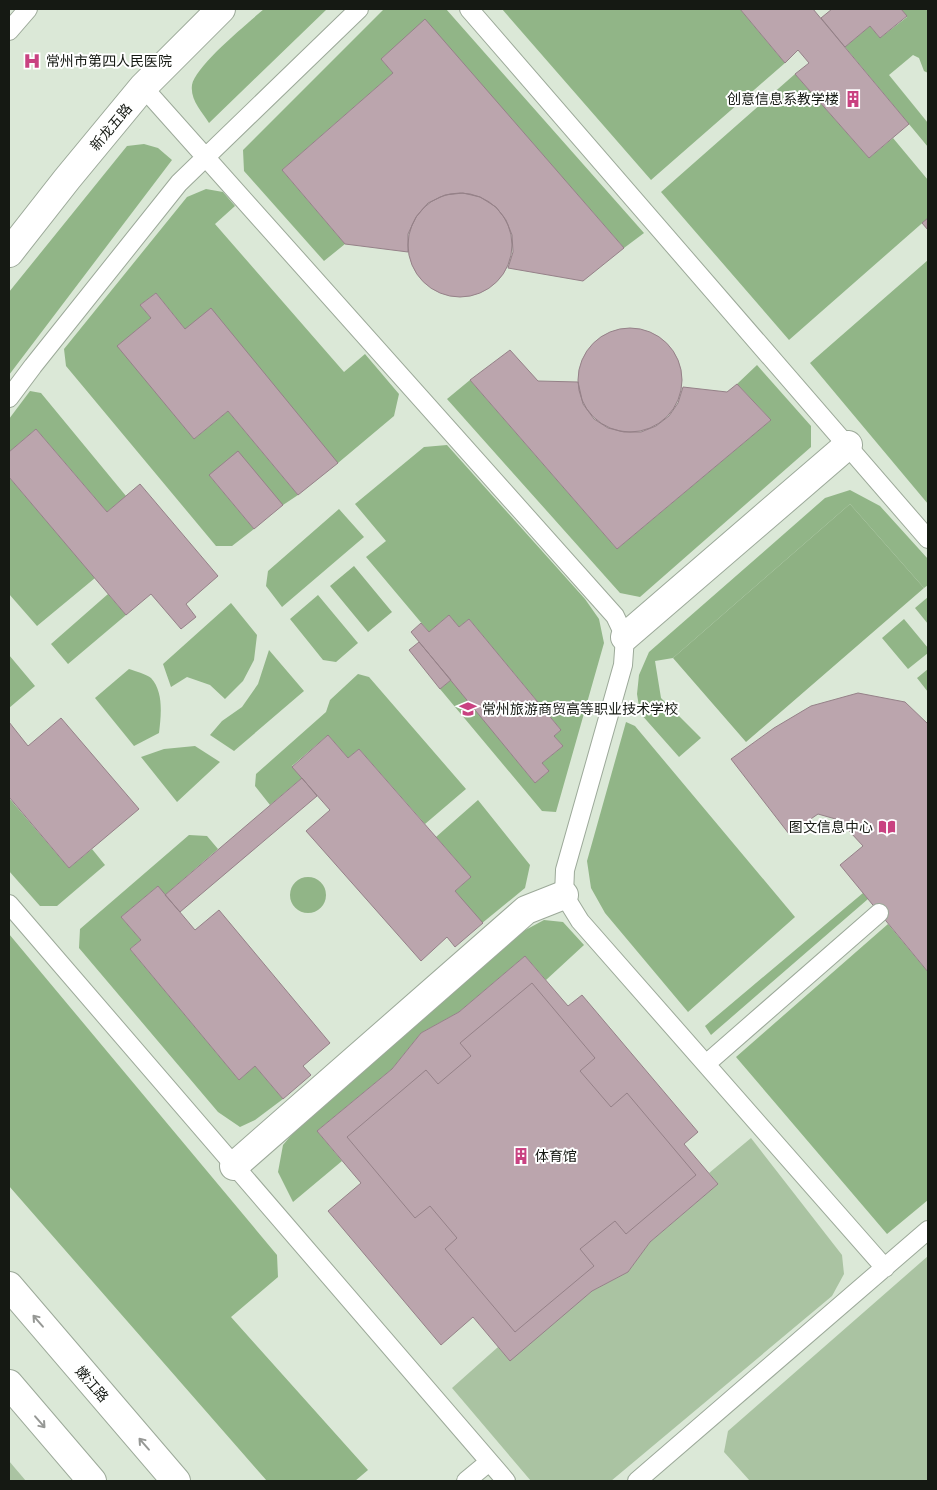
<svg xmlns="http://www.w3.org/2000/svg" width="937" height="1490" font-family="'Noto Sans','Noto Sans SC',sans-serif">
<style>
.green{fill:#aac3a2}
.forest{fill:#91b587}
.water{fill:#8eb183}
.building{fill:#bba5ad;stroke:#958188}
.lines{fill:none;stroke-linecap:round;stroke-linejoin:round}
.lane-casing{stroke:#9ca999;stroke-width:20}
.street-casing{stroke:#9ca999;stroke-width:30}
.secondary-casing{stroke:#9ca999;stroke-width:30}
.lane{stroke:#fff;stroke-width:18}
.street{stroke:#fff;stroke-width:28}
.secondary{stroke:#fff;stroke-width:28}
.oneway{stroke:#969895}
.labels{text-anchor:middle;stroke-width:4;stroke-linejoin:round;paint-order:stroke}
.poi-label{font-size:14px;fill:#151913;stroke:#fff;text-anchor:start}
.street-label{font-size:14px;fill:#151913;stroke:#fff}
</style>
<rect width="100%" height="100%" fill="#dbe8d7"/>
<!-- green -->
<path class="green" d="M 751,1138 L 842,1255 L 844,1274 L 832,1296 L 611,1481 L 531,1481 L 452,1388 L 498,1347 L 510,1360 L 592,1291 L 628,1272 L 650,1242 L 718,1184 L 709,1173 Z
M 928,1256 L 928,1481 L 750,1481 L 724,1452 L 728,1431 Z
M 9,1461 L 26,1481 L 9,1481 Z"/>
<!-- forest -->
<path class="forest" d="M 264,9 L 327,9 L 209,123 C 202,112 190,100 192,85 C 195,66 248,23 264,9 Z
M 384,9 L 446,9 L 644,233 L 624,248 L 425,20 L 381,59 L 393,73 L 282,170 L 345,244 L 324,261 L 244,171 L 243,150 Z
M 502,9 L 740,9 L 785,63 L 651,180 Z
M 901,9 L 928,9 L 928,73 L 924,71 L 919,58 L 913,55 L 889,75 L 928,123 L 928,147 L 845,47 L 870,26 L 880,38 L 907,17 Z
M 795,74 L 869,158 L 893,138 L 928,180 L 928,218 L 789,340 L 661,192 Z
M 144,144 L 158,148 L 172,160 L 9,375 L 9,292 L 127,146 Z
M 206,189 L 223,192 L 235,206 L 215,224 L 344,372 L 365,354 L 399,394 L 394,416 L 338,463 L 185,329 L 156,293 L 140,305 L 151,318 L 118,346 L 194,439 L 228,411 L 298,495 L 283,505 L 209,475 L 254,529 L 232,546 L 216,546 L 66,366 L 64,349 L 187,197 Z
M 928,260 L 928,504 L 810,363 Z
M 757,365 L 811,426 L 811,447 L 640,597 L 620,593 L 447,399 L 470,380 L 617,549 L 771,420 L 737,384 Z
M 30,391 L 41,393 L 126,496 L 107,512 L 36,429 L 9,452 L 9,419 Z
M 447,445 L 585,599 L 599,619 L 604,643 L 556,812 L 542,811 L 440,689 L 451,680 L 535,783 L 549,771 L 542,763 L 563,746 L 554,736 L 561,730 L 469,619 L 459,627 L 449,615 L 429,632 L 366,557 L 386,541 L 355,504 L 424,447 Z
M 9,477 L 95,578 L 37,626 L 9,594 Z
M 850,490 L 880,506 L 928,559 L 928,585 L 924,588 L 850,504 L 673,658 L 655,661 L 661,698 L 701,738 L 679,757 L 640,713 L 637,694 L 639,675 L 649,652 L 825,498 Z
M 339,509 L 364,537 L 282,607 L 266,586 L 268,571 Z
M 108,594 L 126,615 L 68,664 L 51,644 Z
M 318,595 L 358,643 L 336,662 L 323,660 L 290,619 Z
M 928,597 L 928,624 L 915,608 Z
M 231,603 L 257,635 L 254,660 L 243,681 L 225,699 L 210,685 L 187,677 L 171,687 L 163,664 Z
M 904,619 L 928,648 L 928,653 L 908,669 L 882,638 Z
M 269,650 L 304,691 L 234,751 L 210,735 L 222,721 L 242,707 L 258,684 Z
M 9,655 L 35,686 L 9,708 Z
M 129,669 C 135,671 146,674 151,678 C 164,692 161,716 159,733 L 134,746 L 95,698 Z
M 928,669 L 928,692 L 917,678 Z
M 358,674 L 369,677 L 466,789 L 425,824 L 359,749 L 348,758 L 328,735 L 292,766 L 302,778 L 270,805 L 255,786 L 256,774 L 326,712 L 330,700 Z
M 626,722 L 635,726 L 795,917 L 688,1012 L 605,913 L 591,888 L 587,861 Z
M 195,746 L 220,762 L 177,802 L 141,757 L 164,749 Z
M 9,798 L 69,868 L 92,849 L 105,865 L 57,906 L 40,906 L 9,871 Z
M 478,800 L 530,865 L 525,888 L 481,924 L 455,891 L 471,877 L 436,837 Z
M 189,835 L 207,836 L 218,849 L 165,895 L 158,886 L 121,917 L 141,940 L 130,949 L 239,1080 L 255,1066 L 283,1099 L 255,1120 L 240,1127 L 218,1112 L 79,948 L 80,929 Z
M290 895a18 18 0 1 1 36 0a18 18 0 1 1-36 0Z
M 863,893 L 868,899 L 711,1035 L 705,1026 Z
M 544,920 L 563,922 L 584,945 L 546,980 L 525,956 L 459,1012 L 421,1033 L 392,1069 L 317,1131 L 342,1161 L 293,1202 L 278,1172 L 283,1145 L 298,1127 L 518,934 Z
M 888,924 L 928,972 L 928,1200 L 887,1234 L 736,1057 Z
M 9,934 L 277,1255 L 278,1277 L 231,1317 L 368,1470 L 355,1481 L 267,1481 L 9,1186 Z"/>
<!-- water -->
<path class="water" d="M 850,504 L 924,588 L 746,742 L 673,658 Z
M 354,566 L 392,612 L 368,632 L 330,586 Z"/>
<!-- building -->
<path class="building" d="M 740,9 L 813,9 L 909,124 L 869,158 L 795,74 L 809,63 L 798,50 L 785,63 Z
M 832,9 L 901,9 L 907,16 L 880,38 L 870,26 L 845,47 L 821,18 Z
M 425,19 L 624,248 L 583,281 L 508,268 L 513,252 L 512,235 L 506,220 L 496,207 L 480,197 L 463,193 L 445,195 L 428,203 L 416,217 L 408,234 L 408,252 L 345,244 L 282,170 L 393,73 L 381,59 Z
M408 245a52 52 0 1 1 104 0a52 52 0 1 1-104 0Z
M 928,218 L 928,230 L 922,223 Z
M 156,293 L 185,329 L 211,308 L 338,463 L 298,495 L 228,411 L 194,439 L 117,346 L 151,318 L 140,305 Z
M578 380a52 52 0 1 1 104 0a52 52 0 1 1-104 0Z
M 510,350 L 538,381 L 578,382 L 583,404 L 594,419 L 608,428 L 624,432 L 641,432 L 656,426 L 669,416 L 678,403 L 683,387 L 727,392 L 737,384 L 771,420 L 617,549 L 470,380 Z
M 36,429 L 107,512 L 140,484 L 218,576 L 186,604 L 196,617 L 181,629 L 151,594 L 126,615 L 9,477 L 9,452 Z
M 238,451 L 283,505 L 254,529 L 209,475 Z
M 449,615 L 459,627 L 469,619 L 561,730 L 554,736 L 563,746 L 542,763 L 549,771 L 535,783 L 411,632 L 421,623 L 429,632 Z
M 419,642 L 451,680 L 440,689 L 409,650 Z
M 858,693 L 905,702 L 928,724 L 928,972 L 840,865 L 863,846 L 839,820 L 818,814 L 789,834 L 731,759 L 774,728 L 811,706 Z
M 61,718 L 139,809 L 69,868 L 9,797 L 9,722 L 28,746 Z
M 328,735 L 348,758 L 359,749 L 471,877 L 455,891 L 483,923 L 455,947 L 447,937 L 421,961 L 306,831 L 330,810 L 292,767 Z
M 302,778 L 317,796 L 180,912 L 165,895 Z
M 158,886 L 195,930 L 219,910 L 330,1043 L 303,1066 L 311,1075 L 283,1099 L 255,1066 L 239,1080 L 130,949 L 141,940 L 121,917 Z
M 525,956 L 568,1006 L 582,995 L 698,1132 L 684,1144 L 718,1184 L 650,1242 L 628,1272 L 592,1291 L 510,1361 L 473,1317 L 441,1345 L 328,1211 L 361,1183 L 317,1131 L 392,1069 L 421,1033 L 459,1012 Z
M 532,983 L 595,1058 L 580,1071 L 611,1107 L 627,1093 L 696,1175 L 626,1234 L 615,1221 L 580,1249 L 594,1266 L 515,1332 L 445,1249 L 457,1238 L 430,1206 L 415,1218 L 347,1137 L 426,1070 L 438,1084 L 471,1056 L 460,1043 Z"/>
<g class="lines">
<!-- lane casing -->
<g class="lane-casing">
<path id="lane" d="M 469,9 L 928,539
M 9,31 L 28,9
M 143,87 L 615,616 L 625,637 L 623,665 L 565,870 L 564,895 L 580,921 L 885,1268
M 9,398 L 33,366 L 179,183 L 359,9
M 9,904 L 506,1481
M 706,1064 L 879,913
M 466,1481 L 489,1462
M 637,1481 L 928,1230"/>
</g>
<!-- street casing -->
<g class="street-casing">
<path id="street" d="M 9,253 L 67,179 L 143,87 L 221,9
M 625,637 L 848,445
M 234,1166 L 526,910 L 564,895"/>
</g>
<!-- secondary casing -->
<g class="secondary-casing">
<path id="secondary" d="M 9,1286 L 176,1481
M 9,1384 L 92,1481"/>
</g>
<!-- lane -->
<use href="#lane" class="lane"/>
<!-- street -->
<use href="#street" class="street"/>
<!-- secondary -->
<use href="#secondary" class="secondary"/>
</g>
<!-- one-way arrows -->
<defs><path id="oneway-shaft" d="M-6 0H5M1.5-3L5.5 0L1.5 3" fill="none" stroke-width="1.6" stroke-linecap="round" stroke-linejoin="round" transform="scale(1.25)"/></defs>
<g class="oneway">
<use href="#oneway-shaft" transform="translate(38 1321) rotate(-131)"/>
<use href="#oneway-shaft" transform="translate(40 1422) rotate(49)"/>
<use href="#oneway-shaft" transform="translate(144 1444) rotate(-131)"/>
</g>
<!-- icons -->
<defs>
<g id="hospital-bare" transform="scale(1.35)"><path d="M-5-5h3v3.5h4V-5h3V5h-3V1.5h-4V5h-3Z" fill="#c94281" stroke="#fff" stroke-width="2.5" paint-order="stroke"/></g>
<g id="building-bare" transform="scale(1.35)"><path d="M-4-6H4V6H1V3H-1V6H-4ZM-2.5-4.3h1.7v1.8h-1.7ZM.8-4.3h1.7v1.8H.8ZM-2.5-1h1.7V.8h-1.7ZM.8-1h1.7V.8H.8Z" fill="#c94281" stroke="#fff" stroke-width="2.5" paint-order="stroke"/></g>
<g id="school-bare" transform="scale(1.35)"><path d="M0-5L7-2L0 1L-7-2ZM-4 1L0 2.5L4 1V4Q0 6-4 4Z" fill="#c94281" stroke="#fff" stroke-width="2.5" paint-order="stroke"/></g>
<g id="library-bare" transform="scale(1.35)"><path d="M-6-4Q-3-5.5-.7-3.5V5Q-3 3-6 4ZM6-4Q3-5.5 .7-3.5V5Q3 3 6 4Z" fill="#c94281" stroke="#fff" stroke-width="2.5" paint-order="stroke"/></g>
</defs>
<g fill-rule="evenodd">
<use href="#hospital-bare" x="32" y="61"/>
<use href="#building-bare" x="853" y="99"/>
<use href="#school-bare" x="468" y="709"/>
<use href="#library-bare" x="887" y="827"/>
<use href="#building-bare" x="521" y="1156"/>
</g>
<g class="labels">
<!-- poi labels -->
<g class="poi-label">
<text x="46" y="66">常州市第四人民医院</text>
<text x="839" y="104" text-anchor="end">创意信息系教学楼</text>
<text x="482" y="714">常州旅游商贸高等职业技术学校</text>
<text x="873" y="832" text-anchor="end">图文信息中心</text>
<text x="535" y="1161">体育馆</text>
</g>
<!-- street labels -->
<g class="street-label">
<text transform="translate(111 127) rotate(-50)" y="5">新龙五路</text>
<text transform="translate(92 1384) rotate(49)" y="5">嫩江路</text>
</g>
</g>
<!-- border -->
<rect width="937" height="1490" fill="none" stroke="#151913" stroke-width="20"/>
</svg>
